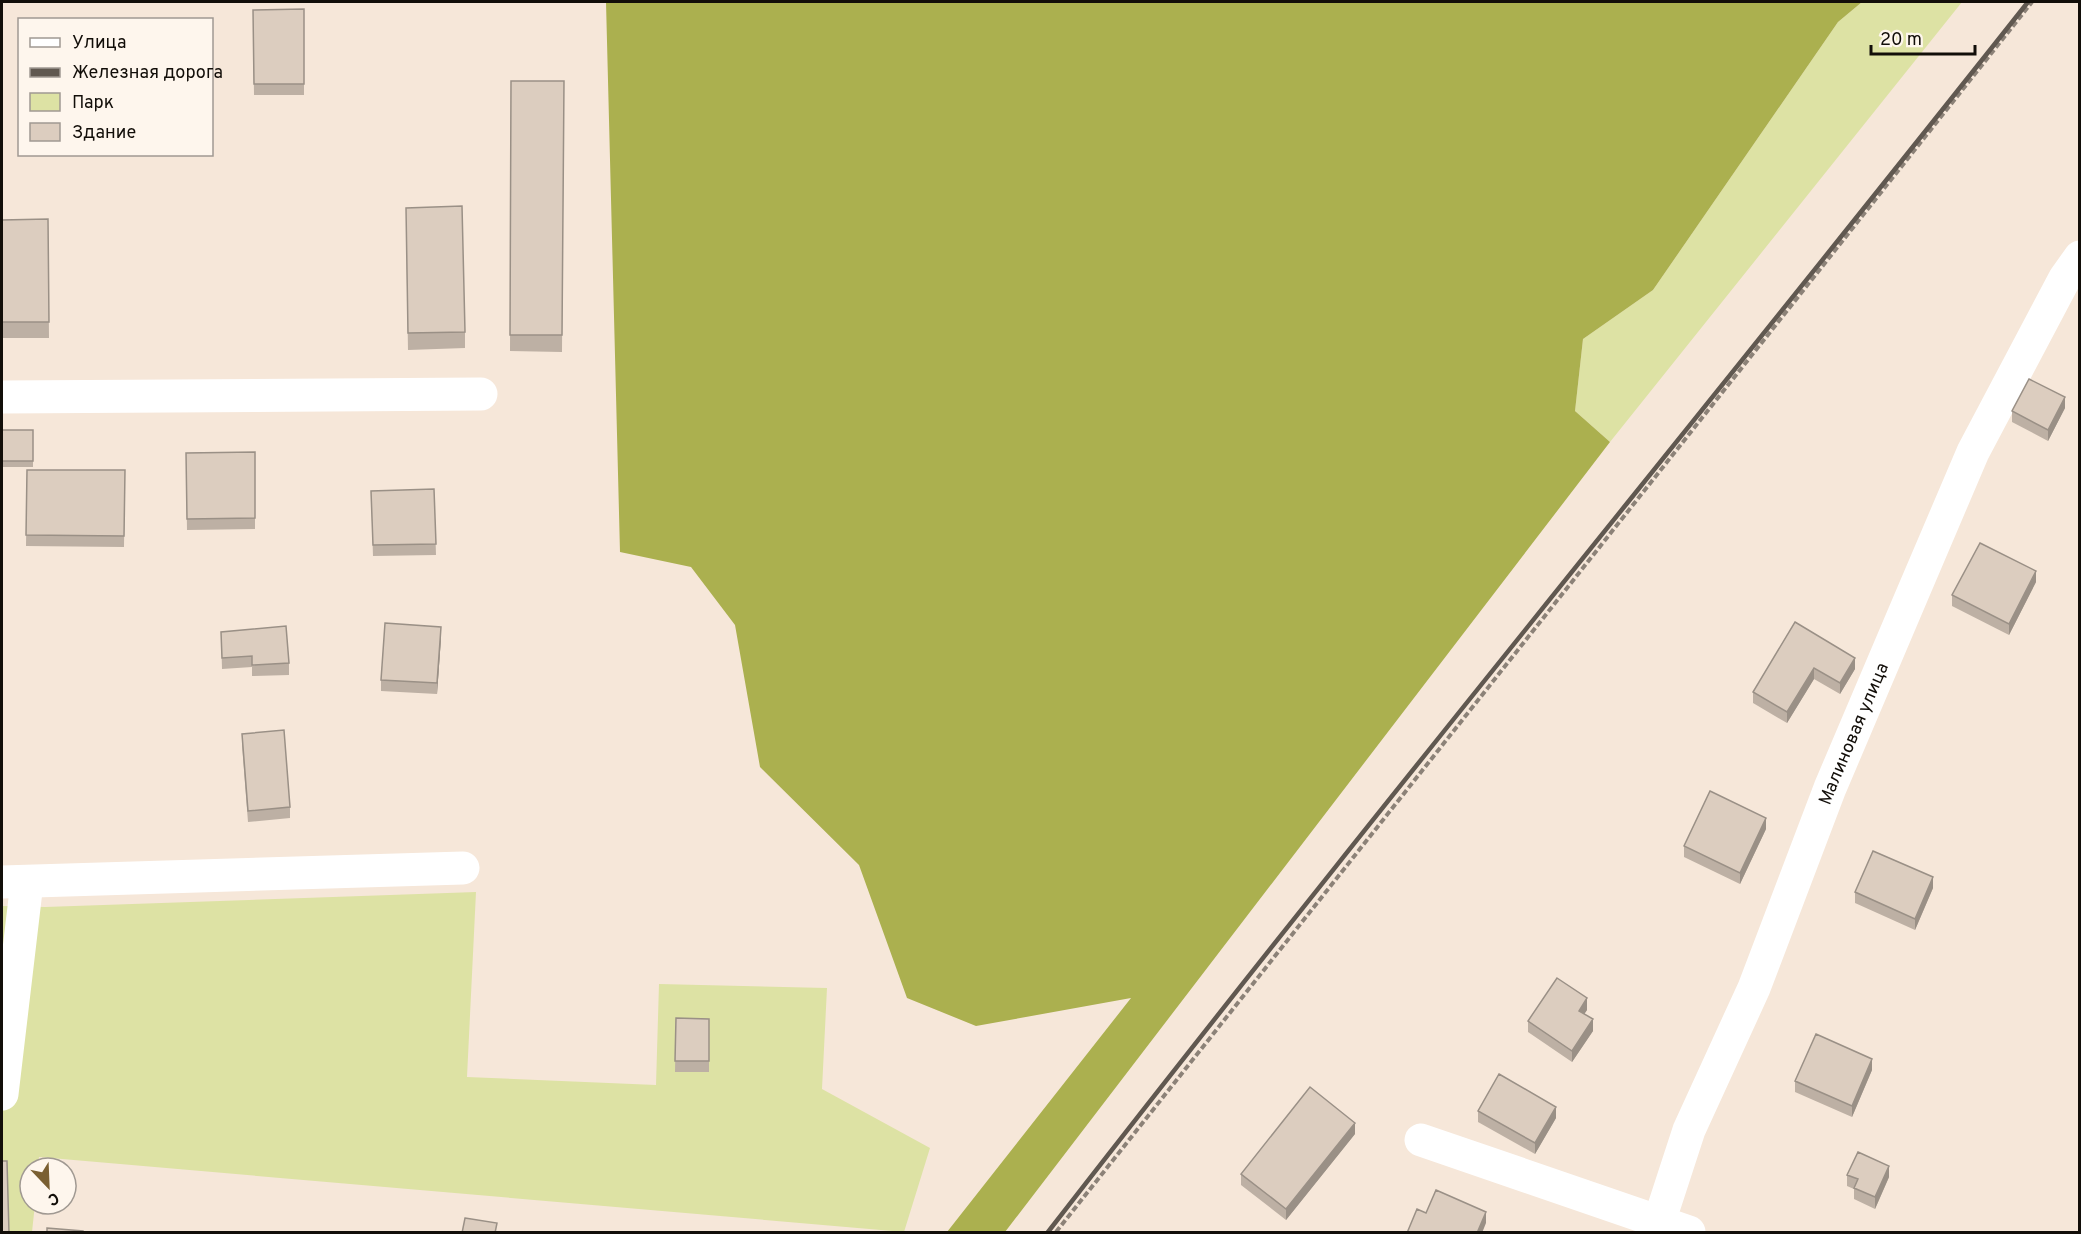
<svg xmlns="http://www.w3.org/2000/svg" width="2081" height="1234" font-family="Overpass,sans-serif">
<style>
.green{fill:#dde2a4}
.forest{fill:#abb04f}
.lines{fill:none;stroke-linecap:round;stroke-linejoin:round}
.path{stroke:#8c8278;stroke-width:4;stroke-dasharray:6 3;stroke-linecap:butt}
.minor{stroke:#fff;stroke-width:33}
.rail{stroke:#605850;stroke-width:4.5}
.wall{fill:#bdb0a4}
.shaded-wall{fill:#9a9086}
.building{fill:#dccdbf;stroke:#9a9086;stroke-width:1.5}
.labels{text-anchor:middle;stroke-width:4.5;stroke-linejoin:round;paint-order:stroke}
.street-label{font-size:18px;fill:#120e09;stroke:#fef6ed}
</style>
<rect width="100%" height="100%" fill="#f6e7d9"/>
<!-- green -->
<path class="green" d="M 1862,2 L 1962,2 L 1610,442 L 1575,411 L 1583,339 L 1653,290 L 1838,22 Z
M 476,892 L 467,1077 L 656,1085 L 659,984 L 827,988 L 822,1089 L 930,1148 L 904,1232 L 39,1157 L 38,1168 L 30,1168 L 30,1204 L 35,1204 L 32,1232 L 2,1232 L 2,906 L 45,907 Z"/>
<!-- forest -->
<path class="forest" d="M 606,2 L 1862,2 L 1838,22 L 1653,290 L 1583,339 L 1575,411 L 1610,442 L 1005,1232 L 947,1232 L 1131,998 L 976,1026 L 907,998 L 859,865 L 760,767 L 735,625 L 691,567 L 620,552 Z"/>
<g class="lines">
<!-- path -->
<path class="path" d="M 1056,1232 L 2032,2"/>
<!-- minor -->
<g class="minor">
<path d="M 2,397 L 481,394"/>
<path d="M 2,882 L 463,868"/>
<path d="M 2,1094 L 27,882"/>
<path d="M 1421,1140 L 1689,1232"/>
<path id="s1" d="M 1659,1222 L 1689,1130 L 1754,988 L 1830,788 L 1912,595 L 1973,452 L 2065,278 L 2080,257"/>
</g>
<!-- rail -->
<path class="rail" d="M 1048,1232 C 1369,818 1703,413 2028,2"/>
</g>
<!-- wall -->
<path class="wall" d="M 304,9 L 304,95 L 254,95 L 253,10 Z
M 511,81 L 564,81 L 562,352 L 510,351 Z
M 48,219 L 49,338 L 2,338 L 2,220 Z
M 406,224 L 465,332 L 465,348 L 408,350 Z
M 2065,408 L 2048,441 L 2012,422 L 2012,411 Z
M 2,430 L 33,430 L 33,467 L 2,467 Z
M 255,452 L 255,529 L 187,530 L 186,453 Z
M 27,470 L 125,470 L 124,547 L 26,546 Z
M 434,489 L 436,555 L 373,556 L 371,491 Z
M 2036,582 L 2009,635 L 1952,606 L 1952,595 Z
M 1795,622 L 1855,669 L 1840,694 L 1814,679 L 1787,723 L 1753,703 L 1753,692 Z
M 221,632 L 289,663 L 289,675 L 252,676 L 252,667 L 222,669 Z
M 441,638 L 437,694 L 381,691 L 381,680 Z
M 242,734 L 290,807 L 290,818 L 248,822 L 242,745 Z
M 1766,829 L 1740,884 L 1684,857 L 1684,846 Z
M 1933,888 L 1915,930 L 1855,903 L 1855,892 Z
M 1587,1010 L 1584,1014 L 1593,1031 L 1572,1062 L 1528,1032 L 1528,1021 Z
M 676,1018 L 709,1019 L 709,1072 L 675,1072 Z
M 1872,1070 L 1852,1117 L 1795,1092 L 1795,1081 Z
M 1478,1111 L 1556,1118 L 1535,1154 L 1478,1122 Z
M 1355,1134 L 1286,1220 L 1241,1185 L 1241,1174 Z
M 1847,1175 L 1889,1177 L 1875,1209 L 1854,1199 L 1854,1189 L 1847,1186 Z"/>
<!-- shaded-wall -->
<path class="shaded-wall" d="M 2065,397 L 2065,408 L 2048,441 L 2048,430 Z
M 2036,571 L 2036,582 L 2009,635 L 2009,624 Z
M 441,627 L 441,638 L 437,694 L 437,683 Z
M 1855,658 L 1855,669 L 1840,694 L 1840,683 Z
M 1814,668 L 1814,679 L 1787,723 L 1787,712 Z
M 1766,818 L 1766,829 L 1740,884 L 1740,873 Z
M 1933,877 L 1933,888 L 1915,930 L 1915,919 Z
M 1587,998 L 1587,1010 L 1579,1022 L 1579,1011 Z
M 1593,1019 L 1593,1031 L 1572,1062 L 1572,1051 Z
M 1872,1059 L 1872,1070 L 1852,1117 L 1852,1106 Z
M 1556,1107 L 1556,1118 L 1535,1154 L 1535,1143 Z
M 1355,1123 L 1355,1134 L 1286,1220 L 1286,1209 Z
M 1889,1166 L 1889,1177 L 1875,1209 L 1875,1197 Z
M 1486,1212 L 1486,1223 L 1482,1233 L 1477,1233 Z"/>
<!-- building -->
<path class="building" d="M 304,9 L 304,84 L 254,84 L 253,10 Z
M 511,81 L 564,81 L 562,335 L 510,335 Z
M 462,206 L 465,332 L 408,333 L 406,208 Z
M 48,219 L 49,322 L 2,322 L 2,220 Z
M 2029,379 L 2065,397 L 2048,430 L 2012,411 Z
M 2,430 L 33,430 L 33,461 L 2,461 Z
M 255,452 L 255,518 L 187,519 L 186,453 Z
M 27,470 L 125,470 L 124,536 L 26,535 Z
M 434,489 L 436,544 L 373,545 L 371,491 Z
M 1980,543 L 2036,571 L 2009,624 L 1952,595 Z
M 1795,622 L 1855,658 L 1840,683 L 1814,668 L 1787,712 L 1753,692 Z
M 385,623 L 441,627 L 437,683 L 381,680 Z
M 286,626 L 289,663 L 252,665 L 252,656 L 222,658 L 221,632 Z
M 284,730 L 290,807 L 248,811 L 242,734 Z
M 1710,791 L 1766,818 L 1740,873 L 1684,846 Z
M 1873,851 L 1933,877 L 1915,919 L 1855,892 Z
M 1557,978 L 1587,998 L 1579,1011 L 1593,1019 L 1572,1051 L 1528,1021 Z
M 676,1018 L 709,1019 L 709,1061 L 675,1061 Z
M 1816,1034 L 1872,1059 L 1852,1106 L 1795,1081 Z
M 1499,1074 L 1556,1107 L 1535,1143 L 1478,1111 Z
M 1310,1087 L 1355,1123 L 1286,1209 L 1241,1174 Z
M 1858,1152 L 1889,1166 L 1875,1197 L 1854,1188 L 1858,1179 L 1847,1175 Z
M 2,1161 L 7,1161 L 9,1233 L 2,1233 Z
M 1436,1190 L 1486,1212 L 1477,1233 L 1407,1233 L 1417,1209 L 1426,1213 Z
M 465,1218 L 497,1223 L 495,1233 L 462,1233 Z
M 47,1228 L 83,1231 L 83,1233 L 47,1233 Z"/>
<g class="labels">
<!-- street labels -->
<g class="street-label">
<text dy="6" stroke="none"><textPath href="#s1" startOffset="526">Малиновая улица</textPath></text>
</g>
</g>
<!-- border -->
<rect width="2081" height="1234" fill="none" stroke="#120e09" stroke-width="6"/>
<!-- legend -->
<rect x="18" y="18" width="195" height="138" fill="#fef6ed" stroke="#a09992" stroke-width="1.5"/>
<rect x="30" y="38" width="30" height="9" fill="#ffffff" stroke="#a09992" stroke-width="1.5"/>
<text x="72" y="48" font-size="18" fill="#120e09">Улица</text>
<rect x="30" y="68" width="30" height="9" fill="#605850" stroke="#a09992" stroke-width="1.5"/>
<text x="72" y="78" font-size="18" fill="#120e09">Железная дорога</text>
<rect x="30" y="93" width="30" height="18" fill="#dde2a4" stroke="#a09992" stroke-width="1.5"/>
<text x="72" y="108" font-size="18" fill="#120e09">Парк</text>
<rect x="30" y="123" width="30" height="18" fill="#dccdbf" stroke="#a09992" stroke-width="1.5"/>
<text x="72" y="138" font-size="18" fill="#120e09">Здание</text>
<!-- north arrow -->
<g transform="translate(48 1186) rotate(157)"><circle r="28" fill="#fef6ed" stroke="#a09992" stroke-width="1.5"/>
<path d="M0-4.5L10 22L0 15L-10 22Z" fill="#7a5f31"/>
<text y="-9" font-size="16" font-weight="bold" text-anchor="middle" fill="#120e09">С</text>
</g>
<!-- scale -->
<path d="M1871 45v9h104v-9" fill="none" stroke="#120e09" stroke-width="3"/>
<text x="1880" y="45" font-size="18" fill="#120e09" stroke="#fef6ed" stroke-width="4.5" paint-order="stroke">20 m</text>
</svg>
